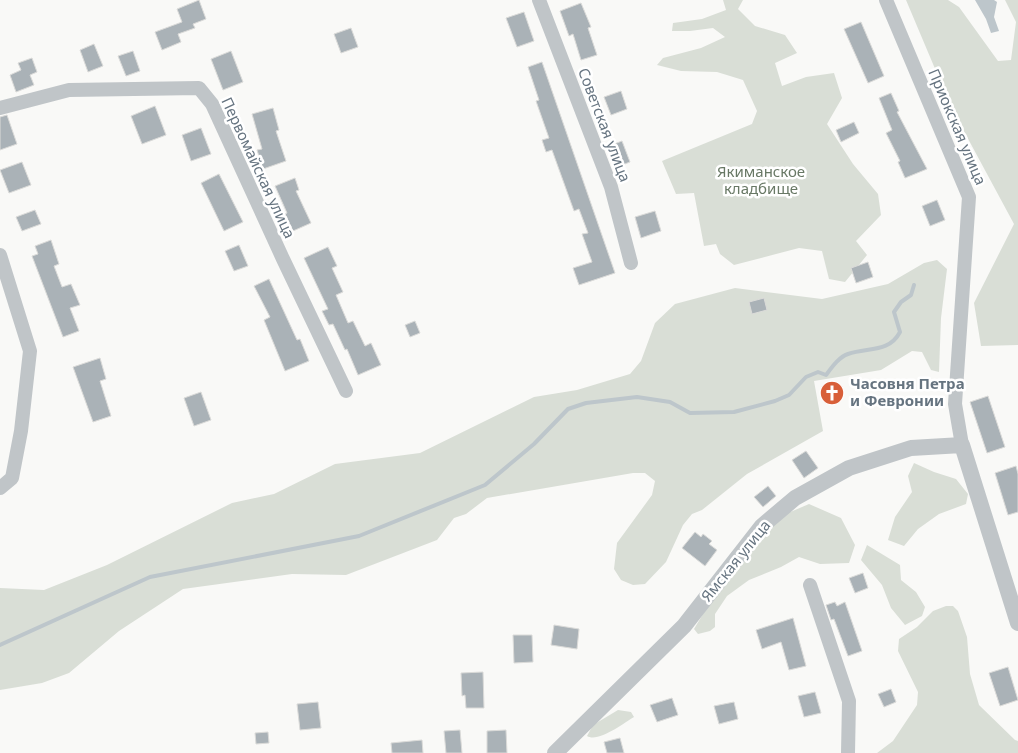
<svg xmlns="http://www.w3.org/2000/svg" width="1018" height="753" font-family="'Noto Sans',sans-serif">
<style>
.green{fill:#d9ded6}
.water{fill:#bdc6cb}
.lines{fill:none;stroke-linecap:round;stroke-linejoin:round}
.stream{stroke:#bdc6cb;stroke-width:4}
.building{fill:#aab2b7;stroke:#dbdbd9}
.minor{stroke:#c0c5c8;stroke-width:14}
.tertiary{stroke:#c0c5c8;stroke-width:16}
.labels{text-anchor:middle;stroke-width:5;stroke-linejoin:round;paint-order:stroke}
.street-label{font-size:15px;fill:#667480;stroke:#fff}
.park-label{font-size:15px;fill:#687865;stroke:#fff}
.poi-label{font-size:15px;font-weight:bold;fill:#667480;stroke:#fff;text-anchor:start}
</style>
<rect width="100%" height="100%" fill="#f9f9f7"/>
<!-- green -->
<path class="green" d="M 723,0 L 743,0 L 738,9 L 755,26 L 785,35 L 797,53 L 775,63 L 782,86 L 806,77 L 834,73 L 842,98 L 827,124 L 853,164 L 878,194 L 881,215 L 856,241 L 867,255 L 845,282 L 829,279 L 822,251 L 799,248 L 734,265 L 720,254 L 716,244 L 704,246 L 694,193 L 676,194 L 662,161 L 752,124 L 757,111 L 743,80 L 717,72 L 681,71 L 657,65 L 663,58 L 701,48 L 725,37 L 713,28 L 690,31 L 672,31 L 673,23 L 702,19 L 726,10 Z
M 906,0 L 948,0 L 959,7 L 998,61 L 1011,60 L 1016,22 L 1005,0 L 1018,0 L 1018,345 L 981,346 L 974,303 L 1014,224 L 952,109 Z
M 937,260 L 947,269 L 941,318 L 939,372 L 931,370 L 922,352 L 912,351 L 881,370 L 814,381 L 823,431 L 747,474 L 702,510 L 692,514 L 683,525 L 666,562 L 645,584 L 633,585 L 621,580 L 614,569 L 617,543 L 652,495 L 655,481 L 645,473 L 633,473 L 487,498 L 466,514 L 454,518 L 437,540 L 346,575 L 292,574 L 183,589 L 119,631 L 69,673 L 42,683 L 0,690 L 0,588 L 44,590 L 107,565 L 232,503 L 274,494 L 335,464 L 420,453 L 534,397 L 577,390 L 630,374 L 641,361 L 655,323 L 675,304 L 735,288 L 822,299 L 888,284 L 924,263 Z
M 914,463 L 934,472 L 956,479 L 968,494 L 966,504 L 939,514 L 918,529 L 904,546 L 888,540 L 895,517 L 912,492 L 908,476 Z
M 809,504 L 841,518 L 855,545 L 849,563 L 820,564 L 799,557 L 781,567 L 749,580 L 727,596 L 715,614 L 715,627 L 710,631 L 698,634 L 694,629 L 709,604 L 765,533 L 788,513 Z
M 867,545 L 900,565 L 901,580 L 916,592 L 925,607 L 922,616 L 905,625 L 891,608 L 882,585 L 861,560 Z
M 946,606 L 953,606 L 958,611 L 967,637 L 970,674 L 979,705 L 1015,740 L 1018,741 L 1018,753 L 877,753 L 893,741 L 917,705 L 918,692 L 898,651 L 899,639 L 917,627 L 933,611 Z
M 618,710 L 631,712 L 634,717 C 624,723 598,743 587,736 L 593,725 Z"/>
<!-- water -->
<path class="water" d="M 975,0 L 994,0 L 997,2 L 994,17 L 999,31 L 991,33 L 986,19 Z"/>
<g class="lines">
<!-- stream -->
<path class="stream" d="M 0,645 L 150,577 L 359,536 L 485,485 L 534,444 L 568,409 L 586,403 L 637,397 L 670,402 L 690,413 L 734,412 L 775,401 L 789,395 L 806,377 L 818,372 L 826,375 C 832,367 839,357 848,354 C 868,347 889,353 900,332 L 894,312 L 901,302 L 911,295 L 914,285"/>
</g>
<!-- building -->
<path class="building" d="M 199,0 L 206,19 L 193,24 L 195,28 L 178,34 L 181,42 L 162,50 L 155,32 L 182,22 L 177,9 Z
M 581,3 L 591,27 L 588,28 L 597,55 L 581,60 L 573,34 L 569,36 L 560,11 Z
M 524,12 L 534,41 L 517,47 L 506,18 Z
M 861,22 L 884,76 L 868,83 L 844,29 Z
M 351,28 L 358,47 L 341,53 L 334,34 Z
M 94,44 L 103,66 L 88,72 L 80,50 Z
M 133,51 L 140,71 L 126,76 L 118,56 Z
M 231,51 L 243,82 L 223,90 L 211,59 Z
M 32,58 L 37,72 L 30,75 L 34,85 L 16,92 L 10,75 L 21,70 L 18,63 Z
M 542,62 L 615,273 L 579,285 L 573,268 L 592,262 L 582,234 L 588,233 L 579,209 L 574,211 L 552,150 L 546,152 L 542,140 L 549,138 L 536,101 L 539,100 L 528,67 Z
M 621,91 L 627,109 L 611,115 L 604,97 Z
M 891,93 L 899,111 L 897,112 L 927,169 L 905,178 L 898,162 L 900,161 L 886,133 L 892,130 L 879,98 Z
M 155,106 L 166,135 L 142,144 L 131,116 Z
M 273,108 L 279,130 L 276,131 L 286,161 L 263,169 L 257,150 L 262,149 L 252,114 Z
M 7,115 L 17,144 L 0,150 L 0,117 Z
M 854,122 L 859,133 L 841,142 L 836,130 Z
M 201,128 L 211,154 L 191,161 L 182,135 Z
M 622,141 L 630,162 L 617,167 L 609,146 Z
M 22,162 L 31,185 L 9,193 L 0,170 Z
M 219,174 L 243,222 L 224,231 L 201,183 Z
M 295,178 L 299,190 L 296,191 L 311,223 L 293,231 L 285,214 L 287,213 L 275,186 Z
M 937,200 L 945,220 L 930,226 L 922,206 Z
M 35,210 L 41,224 L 22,231 L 16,217 Z
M 655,211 L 661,231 L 641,238 L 635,217 Z
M 51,240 L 59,264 L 54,266 L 62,287 L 71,284 L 80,305 L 70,308 L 79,331 L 63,337 L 32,256 L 38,254 L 35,246 Z
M 239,245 L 248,266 L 234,271 L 225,251 Z
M 328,247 L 337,266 L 332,268 L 343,292 L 336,295 L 348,323 L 353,321 L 365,346 L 371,343 L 381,365 L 358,375 L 347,349 L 345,350 L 333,324 L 329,325 L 322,311 L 328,309 L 304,258 Z
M 868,262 L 873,277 L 856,283 L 851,268 Z
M 269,279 L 297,340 L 300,339 L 309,361 L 285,371 L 264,320 L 270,317 L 254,286 Z
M 764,298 L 767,310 L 752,314 L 749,302 Z
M 415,321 L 420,333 L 410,337 L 405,325 Z
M 100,358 L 106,379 L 100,381 L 111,416 L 93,422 L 73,367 Z
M825 393a7 7 0 1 1 14 0a7 7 0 1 1-14 0Z
M 201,392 L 211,420 L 194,426 L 184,398 Z
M 988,396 L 1005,447 L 987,453 L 970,402 Z
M 806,451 L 818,468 L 804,478 L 792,460 Z
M 1016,466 L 1018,474 L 1018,512 L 1008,515 L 995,473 Z
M 768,486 L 776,496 L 763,507 L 754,497 Z
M 695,532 L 701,537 L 703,534 L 712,541 L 709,544 L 717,550 L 705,566 L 682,548 Z
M 863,573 L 868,588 L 855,593 L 849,578 Z
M 835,602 L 837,606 L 845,602 L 862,651 L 848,656 L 834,619 L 831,620 L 826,605 Z
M 793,618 L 806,666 L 789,670 L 781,642 L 762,649 L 756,630 Z
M 554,625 L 579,629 L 577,649 L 551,645 Z
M 513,635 L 532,635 L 533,662 L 514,663 Z
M 1008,667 L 1018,700 L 1000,706 L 989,673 Z
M 483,672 L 484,708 L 466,708 L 465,695 L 462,696 L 461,673 Z
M 891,689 L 896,702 L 884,707 L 878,694 Z
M 815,692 L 821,713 L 804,717 L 798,696 Z
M 672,698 L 678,715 L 657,722 L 650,705 Z
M 318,702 L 321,728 L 300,730 L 297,704 Z
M 734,702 L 738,719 L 719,724 L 714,706 Z
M 460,730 L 462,753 L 446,753 L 444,731 Z
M 506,730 L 507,753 L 487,753 L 487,731 Z
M 268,732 L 269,743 L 256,744 L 255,733 Z
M 620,738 L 624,753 L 607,753 L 604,742 Z
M 422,740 L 423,753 L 392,753 L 391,743 Z"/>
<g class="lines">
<!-- minor -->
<path class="minor" d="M 539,0 L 611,187 L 631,263
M 886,0 L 969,197 L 955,404 L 962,445
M 0,108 L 69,90 L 199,88 L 212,104 L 283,259 L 346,391
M 0,255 L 30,351 L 21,431 L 12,478 L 0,488
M 810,585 L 849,701 L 848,753"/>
<!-- tertiary -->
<path class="tertiary" d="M 555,753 L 684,626 L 762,526 L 795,498 L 849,468 L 911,448 L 962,445 L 1018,623"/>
</g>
<!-- icons -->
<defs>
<g id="church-disc" transform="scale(1.25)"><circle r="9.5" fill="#d85f39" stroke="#fff"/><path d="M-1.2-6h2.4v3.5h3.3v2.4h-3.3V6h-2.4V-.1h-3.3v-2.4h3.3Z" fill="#fff"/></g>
</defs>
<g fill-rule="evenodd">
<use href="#church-disc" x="832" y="393"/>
</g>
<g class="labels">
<!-- street labels -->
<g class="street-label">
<text transform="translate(604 125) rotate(69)" y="5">Советская улица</text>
<text transform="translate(957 127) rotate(67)" y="5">Приокская улица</text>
<text transform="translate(258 168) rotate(65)" y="5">Первомайская улица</text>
<text transform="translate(736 561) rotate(-51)" y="5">Ямская улица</text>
</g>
<!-- park labels -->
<g class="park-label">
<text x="761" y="177">Якиманское<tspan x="761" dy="17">кладбище</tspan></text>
</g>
<!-- poi labels -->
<g class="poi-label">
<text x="850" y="389">Часовня Петра<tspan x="850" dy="17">и Февронии</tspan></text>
</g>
</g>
</svg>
